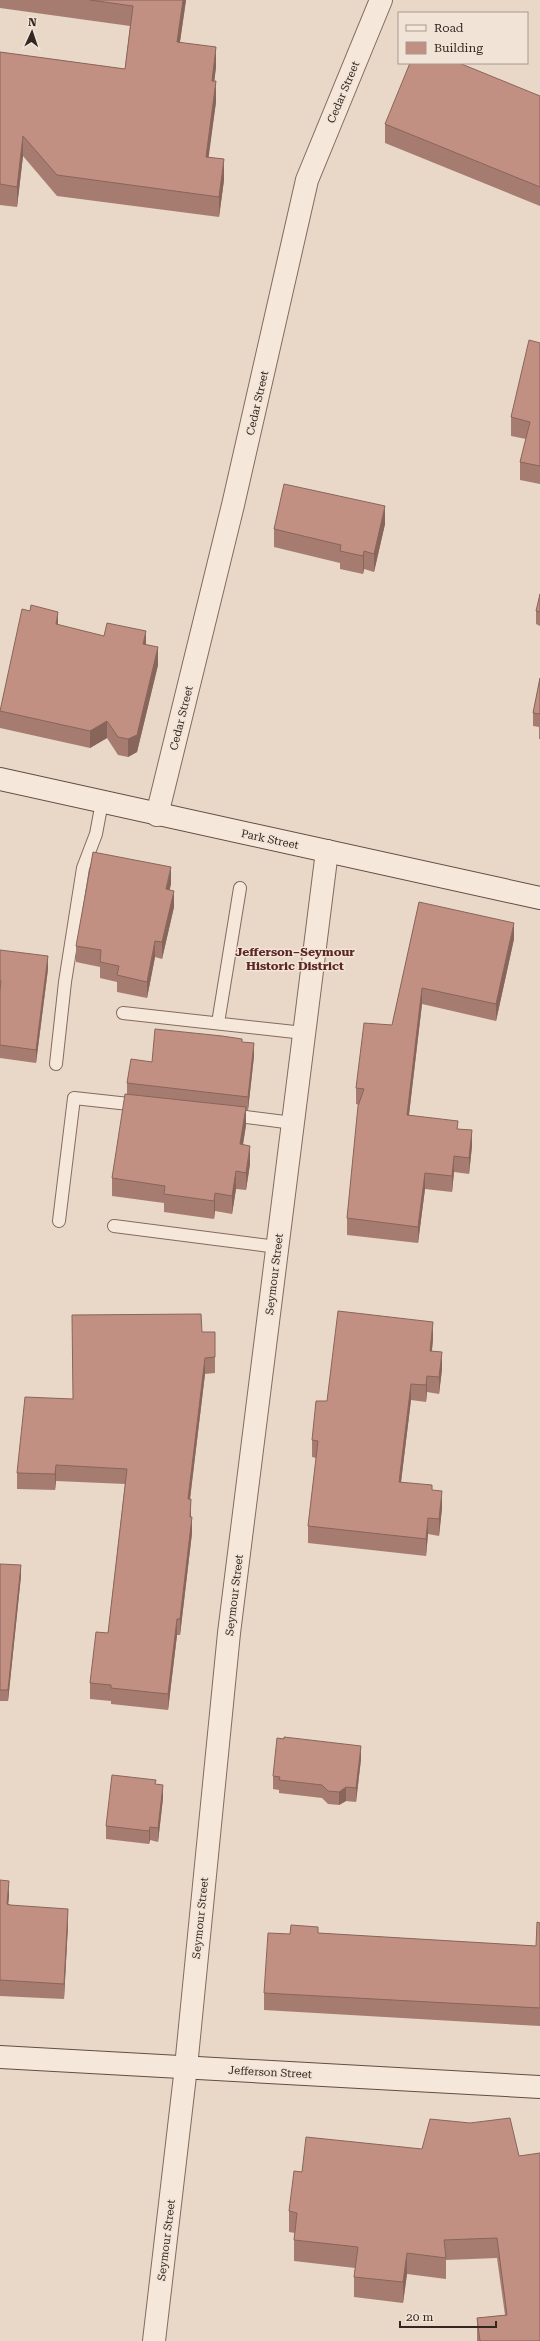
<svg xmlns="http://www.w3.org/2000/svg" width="540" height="2341" font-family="'Roboto Serif',serif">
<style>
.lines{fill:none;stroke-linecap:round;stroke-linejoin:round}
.lane-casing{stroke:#826b5f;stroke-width:14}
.street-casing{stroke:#826b5f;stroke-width:24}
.secondary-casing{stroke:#644c42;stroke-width:24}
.lane{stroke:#f5e7da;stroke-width:12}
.street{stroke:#f5e7da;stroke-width:22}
.secondary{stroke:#f5e7da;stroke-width:22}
.wall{fill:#a77c70}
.shaded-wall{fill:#88655b}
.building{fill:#c29082;stroke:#88655b}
.labels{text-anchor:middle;stroke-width:3;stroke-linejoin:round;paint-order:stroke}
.street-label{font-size:11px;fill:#352621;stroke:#f1e4d6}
.neighbourhood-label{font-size:12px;font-weight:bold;fill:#5c2625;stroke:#f1e4d6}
</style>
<rect width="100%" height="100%" fill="#e9d8c7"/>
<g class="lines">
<!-- lane casing -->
<g class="lane-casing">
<path id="lane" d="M 123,1013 L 304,1033
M 218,1023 L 240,888
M 56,1064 L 65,982 L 83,868 L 96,834 L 102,802
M 230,1115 L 293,1123
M 59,1221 L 74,1098 L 138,1105
M 114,1226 L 277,1247"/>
</g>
<!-- street casing -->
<g class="street-casing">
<path id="street" d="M 157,815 L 233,505 L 307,180 L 381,0
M 154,2341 L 186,2067 L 229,1633 L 327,851"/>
</g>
<!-- secondary casing -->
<g class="secondary-casing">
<path id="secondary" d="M 0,779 L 540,898
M 0,2057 L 540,2087"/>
</g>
<!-- lane -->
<use href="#lane" class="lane"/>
<!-- street -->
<use href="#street" class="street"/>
<!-- secondary -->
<use href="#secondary" class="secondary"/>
</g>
<!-- wall -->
<path class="wall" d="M 0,0 L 186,0 L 180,42 L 216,67 L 214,81 L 216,102 L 208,157 L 224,180 L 219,217 L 57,196 L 23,156 L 17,207 L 0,205 L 0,52 L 125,69 L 130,26 L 0,8 Z
M 540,96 L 540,206 L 385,143 L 385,124 Z
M 540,343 L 540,484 L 520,480 L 520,462 L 526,439 L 511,436 L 511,417 Z
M 385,524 L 374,572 L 364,569 L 363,574 L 340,569 L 340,563 L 274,547 L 274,529 Z
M 540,594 L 540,626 L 536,624 L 536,611 Z
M 58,625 L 104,636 L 146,644 L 158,665 L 137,752 L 128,757 L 118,755 L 107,738 L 90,748 L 0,728 L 0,711 Z
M 540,678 L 540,739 L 539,739 L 539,727 L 533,726 L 533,713 Z
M 171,884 L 169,890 L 174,907 L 162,959 L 155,957 L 147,998 L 117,992 L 117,982 L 100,978 L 100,967 L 76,962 L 76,946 Z
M 419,902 L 514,939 L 496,1021 L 422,1004 L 409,1115 L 458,1129 L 472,1146 L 469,1174 L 454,1172 L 452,1192 L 425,1189 L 418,1243 L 347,1235 L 347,1218 L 359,1105 L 356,1104 L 356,1088 L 392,1025 Z
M 0,950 L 48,969 L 36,1063 L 0,1058 Z
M 242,1042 L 254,1056 L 248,1110 L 246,1110 L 246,1125 L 243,1145 L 250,1164 L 246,1190 L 236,1189 L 232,1214 L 215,1211 L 214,1219 L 164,1212 L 164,1203 L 112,1196 L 112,1178 L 127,1094 L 127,1083 L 152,1062 Z
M 202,1332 L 215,1357 L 215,1373 L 205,1374 L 190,1499 L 192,1533 L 180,1635 L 177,1635 L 168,1710 L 111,1704 L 111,1701 L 90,1699 L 90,1683 L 108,1633 L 125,1484 L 56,1481 L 55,1490 L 17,1489 L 17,1473 L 73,1399 Z
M 433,1339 L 432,1351 L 442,1369 L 439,1394 L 427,1392 L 426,1402 L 411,1400 L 401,1482 L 432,1490 L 442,1508 L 439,1536 L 428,1534 L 426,1556 L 308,1543 L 308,1526 L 316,1458 L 312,1457 L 312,1440 L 327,1401 Z
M 0,1564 L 21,1576 L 8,1701 L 0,1701 Z
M 361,1759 L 356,1802 L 346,1801 L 339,1805 L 328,1804 L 322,1798 L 279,1793 L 279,1790 L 273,1789 L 273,1776 Z
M 156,1784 L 163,1798 L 158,1842 L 150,1840 L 149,1844 L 106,1839 L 106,1826 Z
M 0,1880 L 9,1896 L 8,1904 L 68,1925 L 64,1999 L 0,1996 Z
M 540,1923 L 540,2026 L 264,2010 L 264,1993 L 290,1934 L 318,1933 L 536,1946 Z
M 470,2123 L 540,2341 L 477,2341 L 477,2318 L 505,2315 L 497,2258 L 446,2260 L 446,2279 L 407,2274 L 403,2303 L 354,2297 L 354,2277 L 355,2268 L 294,2261 L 294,2240 L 295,2233 L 289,2232 L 289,2211 L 302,2172 L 422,2149 Z"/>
<!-- shaded-wall -->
<path class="shaded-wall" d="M 183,0 L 186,0 L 177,62 L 177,42 Z
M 216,47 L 216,67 L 212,101 L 212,81 Z
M 216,81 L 216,102 L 206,177 L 206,157 Z
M 23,136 L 23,156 L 17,207 L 17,187 Z
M 224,159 L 224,180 L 219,217 L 219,197 Z
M 385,506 L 385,524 L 374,572 L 374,554 Z
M 364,551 L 364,569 L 363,574 L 363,556 Z
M 58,612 L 58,629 L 56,624 Z
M 146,631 L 146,649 L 143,644 Z
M 158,647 L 158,665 L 137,752 L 128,757 L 128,739 Z
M 107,721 L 107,738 L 90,748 L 90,731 Z
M 171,867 L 171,884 L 166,906 L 166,889 Z
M 174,891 L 174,907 L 162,959 L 162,942 Z
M 514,923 L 514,939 L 496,1021 L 496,1004 Z
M 155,941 L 155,957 L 147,998 L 147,982 Z
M 48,956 L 48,969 L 36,1063 L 36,1050 Z
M 422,988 L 422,1004 L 407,1131 L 407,1115 Z
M 254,1043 L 254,1056 L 248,1110 L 248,1097 Z
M 246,1107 L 246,1125 L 240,1162 L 240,1144 Z
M 472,1130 L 472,1146 L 469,1174 L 469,1158 Z
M 250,1146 L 250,1164 L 246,1190 L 246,1173 Z
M 454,1156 L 454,1172 L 452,1192 L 452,1176 Z
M 236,1171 L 236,1189 L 232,1214 L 232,1196 Z
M 425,1173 L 425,1189 L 418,1243 L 418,1227 Z
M 215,1193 L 215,1211 L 214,1219 L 214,1201 Z
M 433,1322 L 433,1339 L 430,1367 L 430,1351 Z
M 442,1352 L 442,1369 L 439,1394 L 439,1377 Z
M 205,1358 L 205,1374 L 188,1515 L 188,1499 Z
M 427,1376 L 427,1392 L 426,1402 L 426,1385 Z
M 411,1384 L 411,1400 L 399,1498 L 399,1482 Z
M 56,1465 L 56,1481 L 55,1490 L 55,1474 Z
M 442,1491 L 442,1508 L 439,1536 L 439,1519 Z
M 191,1499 L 191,1515 L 190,1533 L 190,1517 Z
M 192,1517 L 192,1533 L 180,1635 L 180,1619 Z
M 428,1518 L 428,1534 L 426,1556 L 426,1539 Z
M 21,1565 L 21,1576 L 8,1701 L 8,1690 Z
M 177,1619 L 177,1635 L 168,1710 L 168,1694 Z
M 361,1746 L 361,1759 L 356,1802 L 356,1788 Z
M 163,1785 L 163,1798 L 158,1842 L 158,1828 Z
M 346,1787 L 346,1801 L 339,1805 L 339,1792 Z
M 150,1827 L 150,1840 L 149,1844 L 149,1831 Z
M 9,1881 L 9,1896 L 7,1919 L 7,1904 Z
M 68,1909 L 68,1925 L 64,1999 L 64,1984 Z
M 407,2253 L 407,2274 L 403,2303 L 403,2282 Z"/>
<!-- building -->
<path class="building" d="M 90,0 L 183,0 L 177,42 L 216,47 L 212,81 L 216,81 L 206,157 L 224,159 L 219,197 L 57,175 L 23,136 L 17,187 L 0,184 L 0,52 L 125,69 L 133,6 Z
M 410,63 L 459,63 L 540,96 L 540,187 L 385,124 Z
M 529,340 L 540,343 L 540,466 L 520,462 L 530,422 L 511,417 Z
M 284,484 L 385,506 L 374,554 L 364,551 L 363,556 L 340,551 L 341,545 L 274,529 Z
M 540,594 L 540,612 L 536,611 Z
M 31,605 L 58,612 L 56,624 L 104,636 L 107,623 L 146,631 L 143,644 L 158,647 L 137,735 L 128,739 L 118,737 L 107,721 L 90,731 L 0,711 L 22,609 L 30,611 Z
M 540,678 L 540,714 L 533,713 Z
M 93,852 L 171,867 L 166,889 L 174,891 L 162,942 L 155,941 L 147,982 L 117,975 L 119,966 L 100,962 L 101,950 L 76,946 Z
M 419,902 L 514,923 L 496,1004 L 422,988 L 407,1115 L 458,1121 L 457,1129 L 472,1130 L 469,1158 L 454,1156 L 452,1176 L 425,1173 L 418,1227 L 347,1218 L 358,1106 L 364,1089 L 356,1088 L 364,1023 L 392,1025 Z
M 0,950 L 48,956 L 36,1050 L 0,1045 L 0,991 L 1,981 L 0,980 Z
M 155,1029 L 222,1036 L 242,1039 L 242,1042 L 254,1043 L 248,1097 L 127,1083 L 131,1059 L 152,1062 Z
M 125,1094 L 246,1107 L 240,1144 L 250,1146 L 246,1173 L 236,1171 L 232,1196 L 215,1193 L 214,1201 L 164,1194 L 165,1186 L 112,1178 Z
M 338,1311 L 433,1322 L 430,1351 L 442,1352 L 439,1377 L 427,1376 L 426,1385 L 411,1384 L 399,1482 L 432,1485 L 432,1490 L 442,1491 L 439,1519 L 428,1518 L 426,1539 L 308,1526 L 318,1441 L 312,1440 L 316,1401 L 327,1401 Z
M 201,1314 L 202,1332 L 215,1332 L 215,1357 L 205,1358 L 188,1499 L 191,1499 L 190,1517 L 192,1517 L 180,1619 L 177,1619 L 168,1694 L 111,1688 L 111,1685 L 90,1683 L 96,1632 L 108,1633 L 127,1469 L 56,1465 L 55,1474 L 17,1473 L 25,1397 L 73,1399 L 72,1315 Z
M 0,1564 L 21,1565 L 8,1690 L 0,1690 Z
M 284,1737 L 361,1746 L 356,1788 L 346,1787 L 339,1792 L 328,1791 L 322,1785 L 279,1780 L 280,1777 L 273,1776 L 277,1738 L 284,1739 Z
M 112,1775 L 156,1780 L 155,1784 L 163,1785 L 158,1828 L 150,1827 L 149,1831 L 106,1826 Z
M 0,1880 L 9,1881 L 7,1904 L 10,1905 L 68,1909 L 64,1984 L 0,1980 Z
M 537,1922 L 540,1923 L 540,2008 L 264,1993 L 268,1933 L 290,1934 L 291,1925 L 318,1927 L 318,1933 L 536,1946 Z
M 510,2118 L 519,2156 L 540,2153 L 540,2341 L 480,2341 L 477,2318 L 507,2315 L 497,2238 L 444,2240 L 446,2258 L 407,2253 L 403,2282 L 354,2277 L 358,2247 L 294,2240 L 297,2213 L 289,2211 L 294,2171 L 302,2172 L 306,2137 L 422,2149 L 430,2119 L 470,2123 Z"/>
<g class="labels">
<!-- street labels -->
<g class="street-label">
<text transform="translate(343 92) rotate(-67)" y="4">Cedar Street</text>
<text transform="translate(257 403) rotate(-77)" y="4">Cedar Street</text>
<text transform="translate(181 718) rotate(-76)" y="4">Cedar Street</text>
<text transform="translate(270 839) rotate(12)" y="4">Park Street</text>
<text transform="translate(274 1274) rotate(-83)" y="4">Seymour Street</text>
<text transform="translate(234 1595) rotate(-83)" y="4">Seymour Street</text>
<text transform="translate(200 1918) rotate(-84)" y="4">Seymour Street</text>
<text transform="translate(270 2072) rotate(3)" y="4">Jefferson Street</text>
<text transform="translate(166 2240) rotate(-83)" y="4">Seymour Street</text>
</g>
<!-- neighbourhood labels -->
<g class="neighbourhood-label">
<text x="295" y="956">Jefferson–Seymour<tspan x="295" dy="14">Historic District</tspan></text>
</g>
</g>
<!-- legend -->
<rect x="398" y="12" width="130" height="52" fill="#f1e4d6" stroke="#a6988e"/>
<rect x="406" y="25" width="20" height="6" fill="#f5e7da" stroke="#a6988e"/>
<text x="434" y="32" font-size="12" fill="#352621">Road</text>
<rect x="406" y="42" width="20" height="12" fill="#c29082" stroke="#a6988e"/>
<text x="434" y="52" font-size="12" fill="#352621">Building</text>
<!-- north arrow -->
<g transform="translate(32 32) rotate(3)" stroke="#f1e4d6" stroke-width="3" paint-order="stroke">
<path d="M0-3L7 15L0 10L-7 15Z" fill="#352621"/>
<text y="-6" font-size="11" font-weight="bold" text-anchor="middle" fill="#352621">N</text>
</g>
<!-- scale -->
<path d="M400 2321v6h96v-6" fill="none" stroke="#352621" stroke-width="2"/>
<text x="406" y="2321" font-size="12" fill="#352621" stroke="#f1e4d6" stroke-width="3" paint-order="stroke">20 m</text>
</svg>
